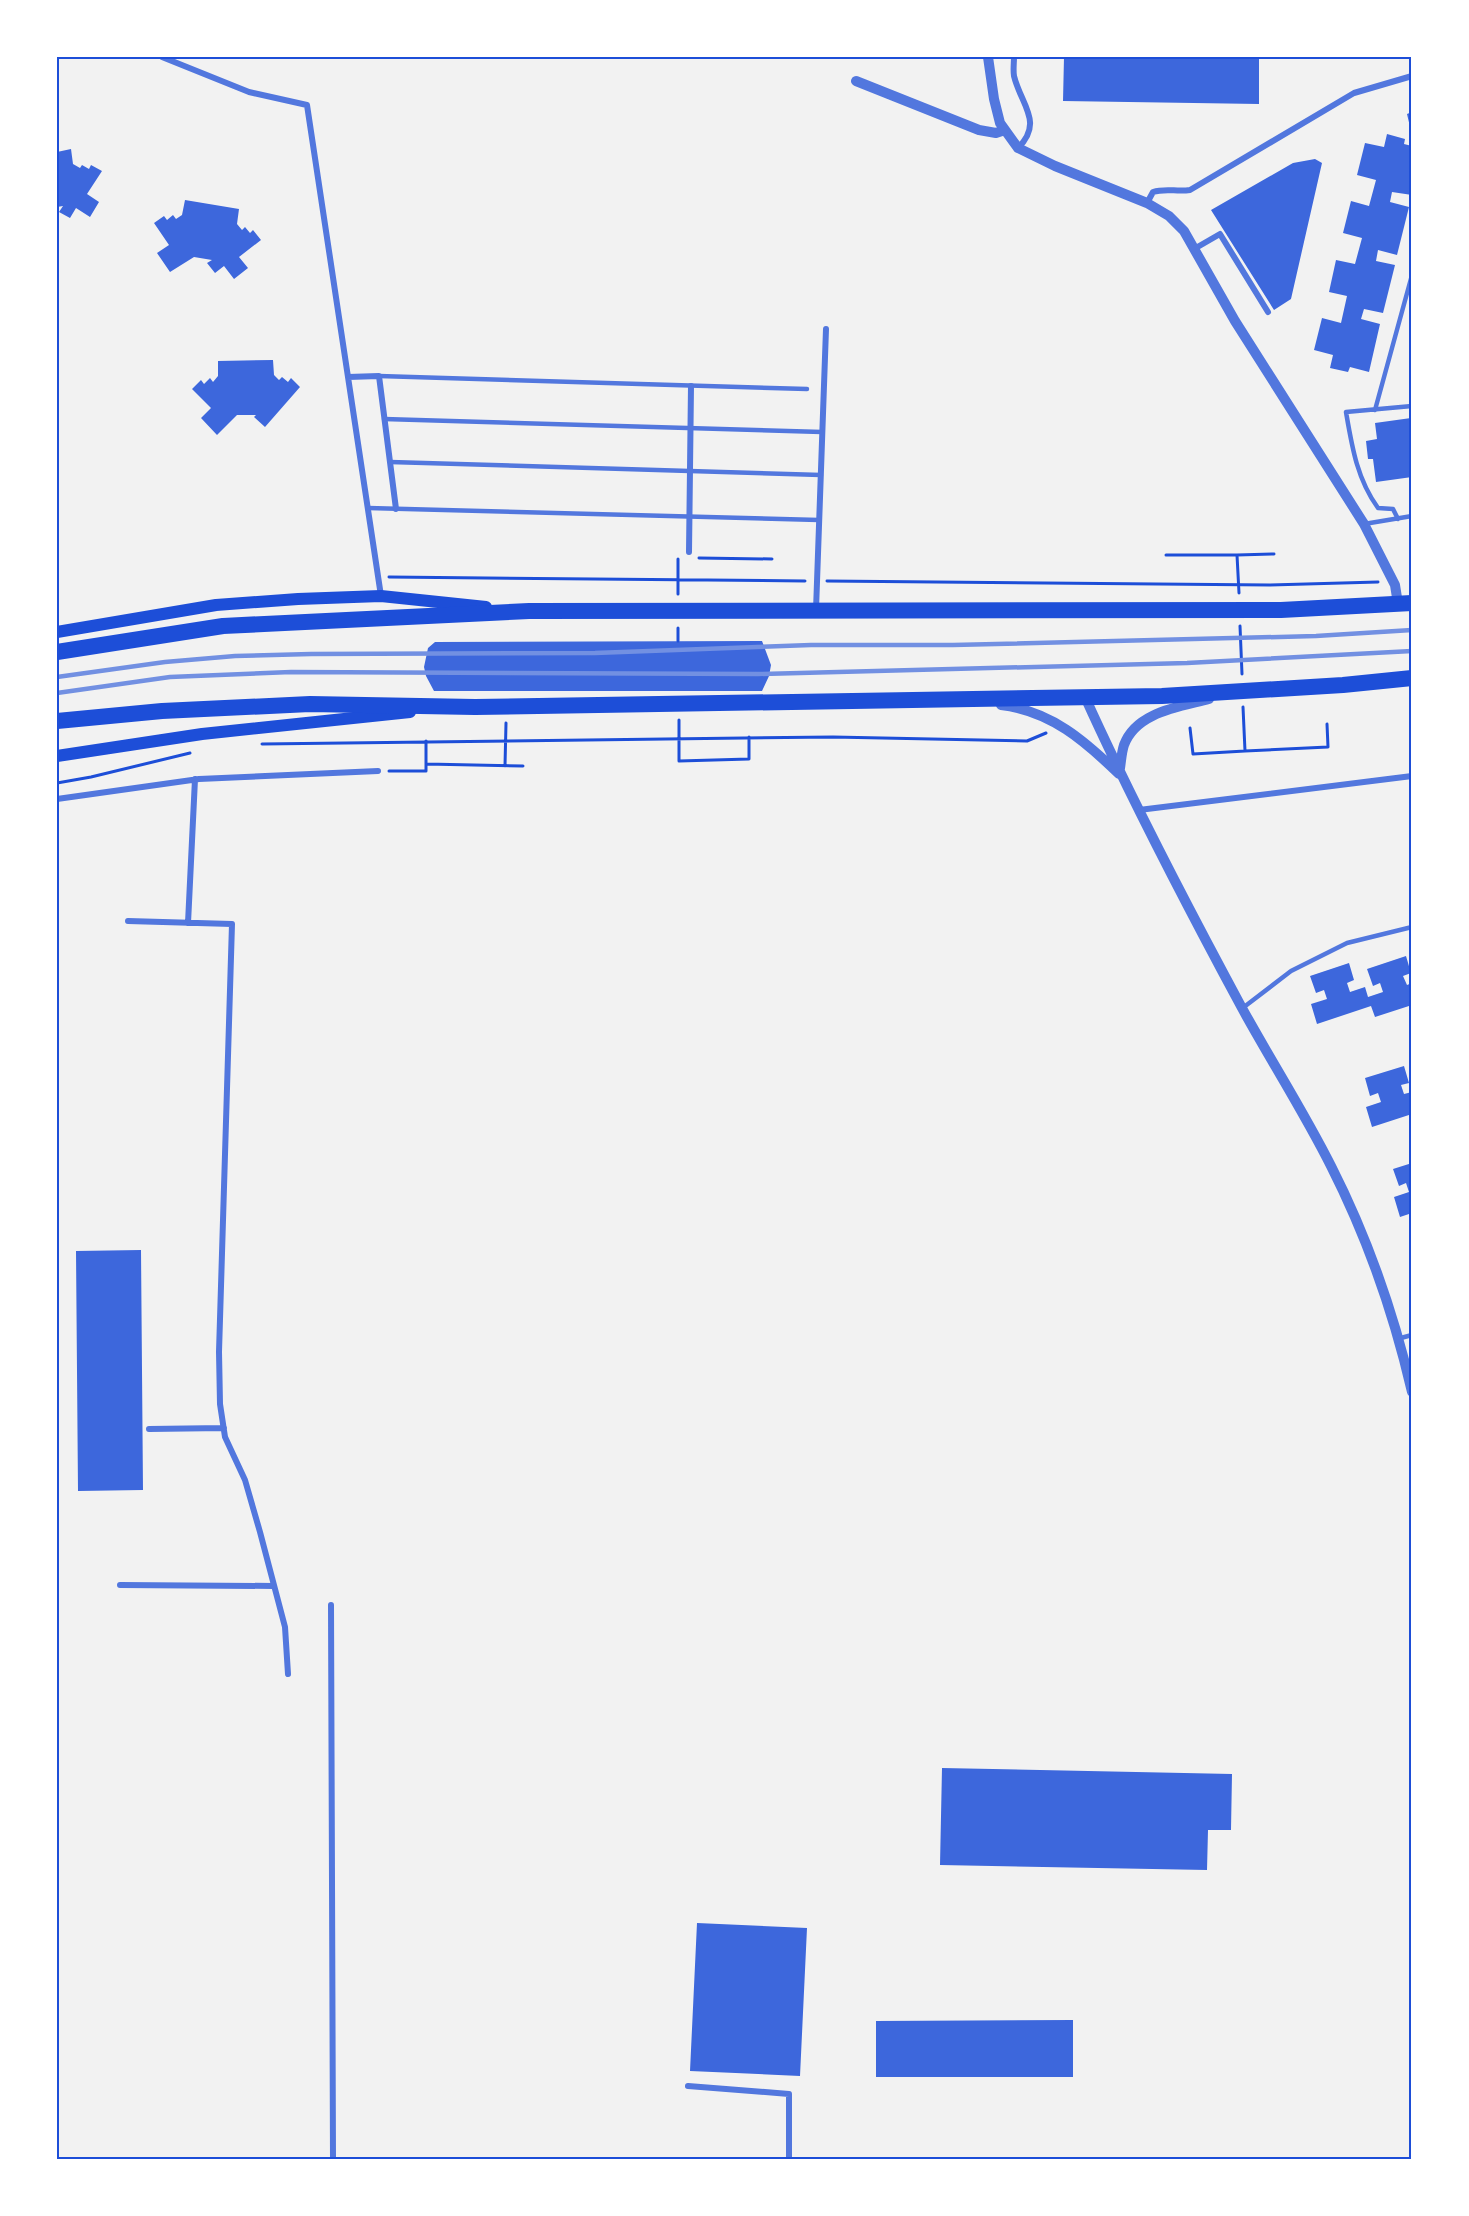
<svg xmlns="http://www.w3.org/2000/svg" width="1469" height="2216" font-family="'Noto Sans',sans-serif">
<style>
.building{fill:#3d67dc}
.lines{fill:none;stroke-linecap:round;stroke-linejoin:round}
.path{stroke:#1d4ed8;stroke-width:3}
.service{stroke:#5277de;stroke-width:4.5}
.minor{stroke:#5277de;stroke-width:6}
.tertiary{stroke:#5277de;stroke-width:10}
.secondary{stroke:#1d4ed8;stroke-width:12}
.trunk{stroke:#1d4ed8;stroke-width:16}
.rail{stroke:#7290e2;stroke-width:4.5}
.neatline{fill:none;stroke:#1d4ed8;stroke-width:2}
</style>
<rect width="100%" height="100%" fill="#f2f2f2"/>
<!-- building -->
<path class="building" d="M 1064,57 L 1259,57 L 1259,104 L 1063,101 Z
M 1412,112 L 1412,131 L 1411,131 L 1407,114 Z
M 1387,134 L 1405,139 L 1404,144 L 1412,146 L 1412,195 L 1392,192 L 1390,202 L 1409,207 L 1397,255 L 1378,250 L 1376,261 L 1395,265 L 1383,313 L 1364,309 L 1361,319 L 1380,324 L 1369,372 L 1350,367 L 1348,372 L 1330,368 L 1333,355 L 1314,350 L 1322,318 L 1341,323 L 1347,296 L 1329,292 L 1336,260 L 1355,264 L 1362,238 L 1343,233 L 1351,201 L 1369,206 L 1376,180 L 1357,175 L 1365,143 L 1384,147 Z
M 71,149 L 73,164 L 80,168 L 82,165 L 89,169 L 91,165 L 102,171 L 87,194 L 99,202 L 90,217 L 76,208 L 70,218 L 59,212 L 63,206 L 57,207 L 57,152 Z
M 1315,159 L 1322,163 L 1291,299 L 1274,310 L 1211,210 L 1293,163 Z
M 185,200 L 239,209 L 237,224 L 242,230 L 245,227 L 250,233 L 253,230 L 261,240 L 239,257 L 248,268 L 234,279 L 224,266 L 215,273 L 207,263 L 212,260 L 194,257 L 170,272 L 157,253 L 169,245 L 154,223 L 164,216 L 167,220 L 173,215 L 176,219 L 182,215 Z
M 273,360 L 274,375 L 279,380 L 282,377 L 288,382 L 291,378 L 300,387 L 265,427 L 254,417 L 256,415 L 237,415 L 217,435 L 201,418 L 211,408 L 192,389 L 201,380 L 204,384 L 210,378 L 213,382 L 218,376 L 218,361 Z
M 1411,418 L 1412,477 L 1376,482 L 1373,459 L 1368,459 L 1366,441 L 1377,439 L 1375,423 Z
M 762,641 L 771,665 L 769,676 L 762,691 L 434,691 L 426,676 L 424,667 L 428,648 L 435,642 Z
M 1406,956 L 1411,973 L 1403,976 L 1407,985 L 1412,983 L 1412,1005 L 1375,1017 L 1371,1006 L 1317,1024 L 1311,1004 L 1327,999 L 1324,990 L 1316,993 L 1310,976 L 1349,963 L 1354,980 L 1347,983 L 1350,992 L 1365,987 L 1368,997 L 1383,992 L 1380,983 L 1373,986 L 1367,969 Z
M 1404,1066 L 1409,1083 L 1401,1085 L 1404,1094 L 1412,1092 L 1412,1114 L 1372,1127 L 1366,1107 L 1381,1102 L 1378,1093 L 1370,1096 L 1365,1078 Z
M 1412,1163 L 1412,1213 L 1400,1217 L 1394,1197 L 1409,1192 L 1406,1183 L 1399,1186 L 1393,1169 Z
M 141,1250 L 143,1490 L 78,1491 L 76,1251 Z
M 942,1768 L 1232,1774 L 1231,1830 L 1208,1830 L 1207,1870 L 940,1865 Z
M 697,1923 L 807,1928 L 800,2076 L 690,2071 Z
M 1073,2020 L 1073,2077 L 876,2077 L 876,2021 Z"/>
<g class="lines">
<!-- path -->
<path class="path" d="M 1166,555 L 1237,555 L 1239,593
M 1237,555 L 1274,554
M 699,558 L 772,559
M 389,577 L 805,581
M 827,581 L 1270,585 L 1378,582
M 678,594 L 678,559
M 1240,626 L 1242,674
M 678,641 L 678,628
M 1243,707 L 1245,751 L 1328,747 L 1327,724
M 679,720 L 679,761 L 749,759 L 749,737
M 1190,728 L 1193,754 L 1245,751
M 262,744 L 833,737 L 1027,741 L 1046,733
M 426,764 L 523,766
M 505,766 L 506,723
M 389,771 L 426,771 L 426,741
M 57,783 L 91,777 L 190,753"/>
<!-- service -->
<path class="service" d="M 379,376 L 807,389
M 1375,410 L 1412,275
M 384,419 L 822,432
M 390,462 L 821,475
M 368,508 L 819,520
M 1398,519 L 1393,509 L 1378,508 C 1357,479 1352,447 1346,412 L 1412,406
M 1364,524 L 1412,516
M 1244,1007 L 1291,971 L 1347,943 L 1412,927
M 1397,1339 L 1412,1335"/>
<!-- minor -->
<path class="minor" d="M 162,57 L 249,92 L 307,105 L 381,596
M 1014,57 C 1014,63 1013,70 1014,76 C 1021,105 1044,122 1018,148
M 1147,203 L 1153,192 C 1165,188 1177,192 1190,190 L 1354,93 L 1412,76
M 1194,249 L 1220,234 L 1268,312
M 348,377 L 379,376 L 396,509
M 689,552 L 691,386
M 816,610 L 826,329
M 57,799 L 199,779 L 378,771
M 1139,810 L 1412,776
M 128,921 L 232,924 L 219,1352 L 220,1404 L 225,1437 L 245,1480 L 260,1532 L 285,1627 L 288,1674
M 188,923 L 195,779
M 149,1429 L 224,1428
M 120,1585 L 274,1586
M 331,1605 L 333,2159
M 688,2086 L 789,2094 L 789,2159"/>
<!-- tertiary -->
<path class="tertiary" d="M 988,57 L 994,99 L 1000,123 L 1018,148 L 1055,166 L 1147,203 L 1169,216 L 1184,231 L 1235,321 L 1364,524 L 1395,585 L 1398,604
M 856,81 L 979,130 L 996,133 L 1005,130
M 1085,697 C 1133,803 1187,906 1242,1008 C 1271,1061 1304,1112 1331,1166 C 1367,1237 1394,1314 1412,1392
M 1001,705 C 1051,711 1085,741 1119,774 C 1121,765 1121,754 1124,745 C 1136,712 1179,707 1209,699"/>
<!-- secondary -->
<path class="secondary" d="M 57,632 L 216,605 L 298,599 L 381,596 L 486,607
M 57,756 L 202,734 L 410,712"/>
<!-- trunk -->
<path class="trunk" d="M 57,652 L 223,626 L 529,611 L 1281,610 L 1412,603
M 57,721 L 162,711 L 310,704 L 475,707 L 1162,696 L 1343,685 L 1412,678"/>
<!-- rail -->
<path class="rail" d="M 57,677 L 165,662 L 235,656 L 311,654 L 595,653 L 811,645 L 953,645 L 1316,636 L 1412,630
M 57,693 L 170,677 L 291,672 L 758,674 L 1187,663 L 1412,651"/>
</g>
<!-- border -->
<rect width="1469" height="2216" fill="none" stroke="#ffffff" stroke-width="117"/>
<rect x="58" y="58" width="1352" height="2100" class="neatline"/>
</svg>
